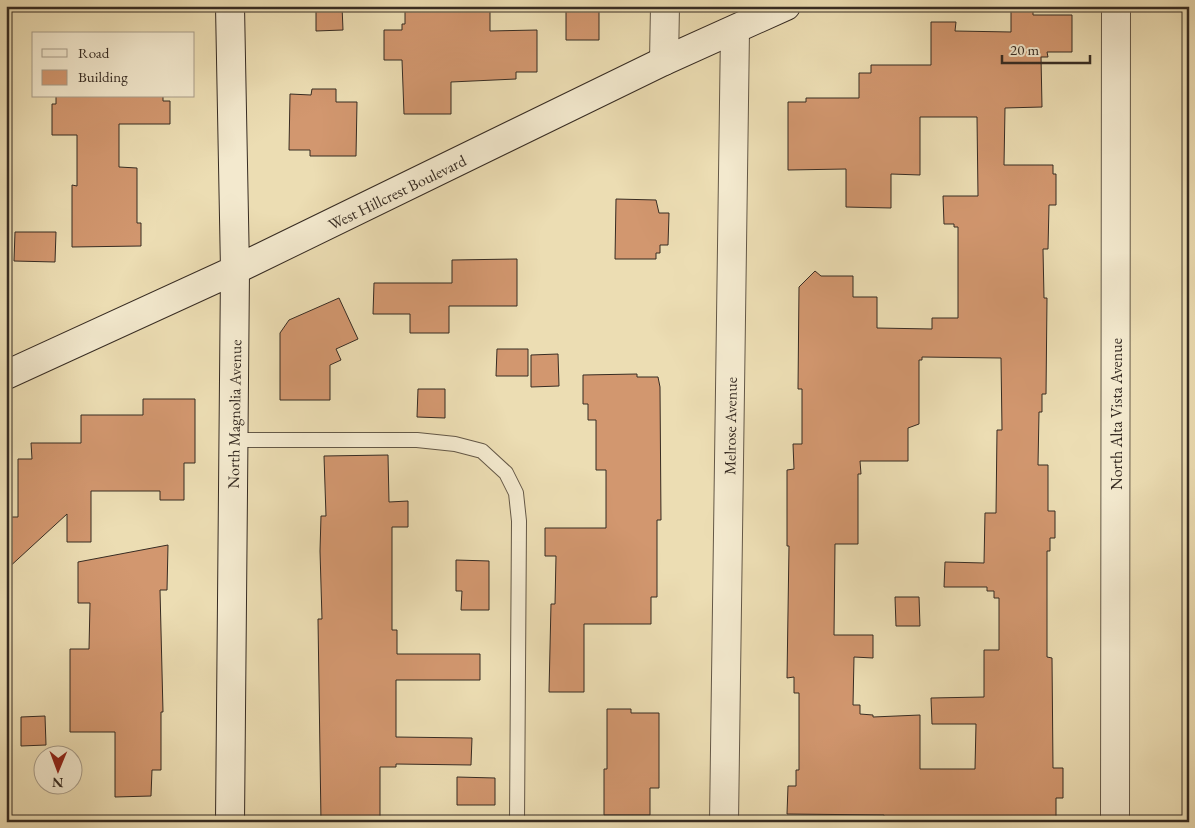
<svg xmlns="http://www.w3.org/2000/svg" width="1195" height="828" font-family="'EB Garamond',serif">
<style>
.building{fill:#d2976f;stroke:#372c23;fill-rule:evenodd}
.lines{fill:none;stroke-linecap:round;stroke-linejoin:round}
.lane-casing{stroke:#645847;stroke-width:16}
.street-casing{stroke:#645847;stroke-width:30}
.secondary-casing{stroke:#372c23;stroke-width:30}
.lane{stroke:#f3e9ce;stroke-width:14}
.street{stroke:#f3e9ce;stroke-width:28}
.secondary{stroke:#f3e9ce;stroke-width:28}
.labels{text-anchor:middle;stroke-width:4.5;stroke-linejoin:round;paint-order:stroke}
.street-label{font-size:16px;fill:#372c23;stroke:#f3e9ce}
</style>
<rect width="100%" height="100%" fill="#ecddb3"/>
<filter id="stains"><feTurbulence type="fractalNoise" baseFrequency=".004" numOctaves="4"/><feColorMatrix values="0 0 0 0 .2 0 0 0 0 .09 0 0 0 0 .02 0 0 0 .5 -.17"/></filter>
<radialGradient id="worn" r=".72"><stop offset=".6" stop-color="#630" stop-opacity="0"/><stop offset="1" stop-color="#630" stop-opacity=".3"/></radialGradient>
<!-- building -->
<path class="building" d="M 316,6 L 342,6 L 343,30 L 316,31 Z
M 405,6 L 490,6 L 490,31 L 537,30 L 537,72 L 516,72 L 516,79 L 451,82 L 451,114 L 404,114 L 402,60 L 384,60 L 384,30 L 402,30 L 402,24 L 405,24 Z
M 566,6 L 599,6 L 599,40 L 566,40 Z
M 1011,6 L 1033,6 L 1033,15 L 1072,15 L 1072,52 L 1047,52 L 1048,57 L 1041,57 L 1042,107 L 1005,108 L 1004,165 L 1053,165 L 1053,174 L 1056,174 L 1056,205 L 1049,205 L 1048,249 L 1043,249 L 1044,298 L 1047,298 L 1046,394 L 1042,394 L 1042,412 L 1039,412 L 1038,465 L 1048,465 L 1048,511 L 1055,511 L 1055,538 L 1050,538 L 1050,551 L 1047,551 L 1047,657 L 1052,658 L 1053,768 L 1063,768 L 1063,798 L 1056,798 L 1056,822 L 884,822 L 884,815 L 787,814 L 788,786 L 796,786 L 796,770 L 799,770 L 799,693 L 794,693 L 794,677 L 787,678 L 789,546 L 787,546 L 787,470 L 794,469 L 793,444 L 802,444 L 802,389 L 798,389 L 799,287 L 815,271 L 821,276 L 853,276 L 853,297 L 877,297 L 877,328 L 932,329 L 932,318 L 958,318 L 958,227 L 954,227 L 954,224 L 944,224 L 943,196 L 978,196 L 977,117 L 920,117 L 920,175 L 891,174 L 891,208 L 846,207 L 846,169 L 788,170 L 788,102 L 806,102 L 806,98 L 859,98 L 859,73 L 871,73 L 871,65 L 931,65 L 931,22 L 956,22 L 955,31 L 1011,32 ZM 922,357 L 1001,358 L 1002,430 L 997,430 L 996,513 L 985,513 L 984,563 L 945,562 L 944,587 L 987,587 L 987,591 L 994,591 L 994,598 L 999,598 L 999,650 L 984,650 L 984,697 L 931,698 L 932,724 L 976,724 L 975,769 L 920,769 L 920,715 L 873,717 L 873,715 L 860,714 L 860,705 L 853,705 L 854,657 L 873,658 L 873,635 L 834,635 L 835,544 L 858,544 L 858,474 L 861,474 L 860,461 L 908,461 L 908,428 L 919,424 L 919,360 L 922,360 Z
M 312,89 L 336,89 L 336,102 L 357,102 L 356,156 L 310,156 L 310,150 L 289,150 L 290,94 L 311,95 Z
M 56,96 L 163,96 L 163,101 L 170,101 L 170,124 L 119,124 L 119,167 L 137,168 L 137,223 L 141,223 L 141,246 L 72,247 L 72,185 L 77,186 L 77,135 L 52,135 L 52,104 L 56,104 Z
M 616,199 L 656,200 L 659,213 L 669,213 L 668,245 L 660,245 L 660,253 L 656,253 L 656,259 L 615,259 Z
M 15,232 L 56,232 L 55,262 L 14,261 Z
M 517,259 L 517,306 L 449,306 L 449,333 L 410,333 L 410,314 L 373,314 L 374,283 L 452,283 L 452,260 Z
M 339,298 L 358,339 L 336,349 L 341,360 L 330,365 L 330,400 L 280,400 L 280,333 L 289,320 Z
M 497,349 L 528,349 L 528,376 L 496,376 Z
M 558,354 L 559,386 L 531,387 L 531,355 Z
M 637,374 L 637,377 L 658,377 L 660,387 L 661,520 L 657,520 L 657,597 L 651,597 L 651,624 L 584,624 L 584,692 L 549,692 L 551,604 L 555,604 L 556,556 L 545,556 L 545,528 L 606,528 L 606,470 L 596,470 L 596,420 L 588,420 L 588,404 L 583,404 L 583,375 Z
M 418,389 L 445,389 L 445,418 L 417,417 Z
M 143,399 L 195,399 L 195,463 L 184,463 L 184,500 L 160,500 L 160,491 L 91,491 L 91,542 L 67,542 L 67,514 L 6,570 L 6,517 L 18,517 L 18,459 L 32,459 L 31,443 L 81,443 L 81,415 L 143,415 Z
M 388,455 L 389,502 L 408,501 L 408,527 L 392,527 L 392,630 L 397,630 L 397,654 L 480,654 L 480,680 L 396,680 L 396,737 L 472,738 L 471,765 L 396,764 L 396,767 L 380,767 L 380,822 L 321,822 L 318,619 L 322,619 L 320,551 L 321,516 L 326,516 L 324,456 Z
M 168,545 L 167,590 L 160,590 L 163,712 L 161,712 L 161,770 L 152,770 L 151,796 L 115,797 L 115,732 L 70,732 L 70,649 L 89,649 L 90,603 L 78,603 L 78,562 Z
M 456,560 L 489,561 L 489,610 L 461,610 L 462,591 L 456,591 Z
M 895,597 L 919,597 L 920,626 L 896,626 Z
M 607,709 L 631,709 L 631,713 L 659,713 L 659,788 L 650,788 L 650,815 L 604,815 L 604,769 L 607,769 Z
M 45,716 L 46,745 L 21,746 L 21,717 Z
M 457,777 L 495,778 L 495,805 L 457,805 Z"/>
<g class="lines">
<!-- lane casing -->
<g class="lane-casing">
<path id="lane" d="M 233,440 L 417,440 L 455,444 L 482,451 L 506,473 L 516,493 L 519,521 L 517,822"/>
</g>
<!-- street casing -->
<g class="street-casing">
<path id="street" d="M 664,61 L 665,6
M 724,822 L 735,30
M 1115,822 L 1116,6"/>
</g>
<!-- secondary casing -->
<g class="secondary-casing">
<path id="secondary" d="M 6,375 L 235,270 L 664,61 L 786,6
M 230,822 L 235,270 L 230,6"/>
</g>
<!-- lane -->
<use href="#lane" class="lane"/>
<!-- street -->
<use href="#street" class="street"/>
<!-- secondary -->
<use href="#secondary" class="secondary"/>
</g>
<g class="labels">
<!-- street labels -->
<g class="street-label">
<text transform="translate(397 192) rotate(-26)" y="6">West Hillcrest Boulevard</text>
<text transform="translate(234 414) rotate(-89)" y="6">North Magnolia Avenue</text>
<text transform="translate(1116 414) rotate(-90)" y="6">North Alta Vista Avenue</text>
<text transform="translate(730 426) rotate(-89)" y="6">Melrose Avenue</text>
</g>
</g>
<!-- margin -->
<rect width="1195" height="828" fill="none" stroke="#ecddb3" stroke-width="25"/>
<rect x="8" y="8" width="1180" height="813" fill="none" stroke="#372c23" stroke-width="2.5"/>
<rect x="12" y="12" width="1170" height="803" fill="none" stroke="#372c23"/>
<!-- legend -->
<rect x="32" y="32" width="162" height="65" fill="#f3e9ce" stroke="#a89d8a"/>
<rect x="42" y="49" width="25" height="8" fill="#f3e9ce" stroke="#a89d8a"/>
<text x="78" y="58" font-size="15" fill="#372c23">Road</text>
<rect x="42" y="70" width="25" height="15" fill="#d2976f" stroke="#a89d8a"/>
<text x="78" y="82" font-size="15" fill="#372c23">Building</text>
<!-- north arrow -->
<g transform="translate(58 770) rotate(181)"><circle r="24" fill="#f3e9ce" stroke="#a89d8a"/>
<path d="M0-4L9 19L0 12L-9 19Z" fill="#8f2418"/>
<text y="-8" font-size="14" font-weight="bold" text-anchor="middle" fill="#372c23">N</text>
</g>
<!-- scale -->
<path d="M1002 55v8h88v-8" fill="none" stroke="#372c23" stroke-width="2.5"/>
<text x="1010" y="55" font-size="15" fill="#372c23" stroke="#f3e9ce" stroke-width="4" paint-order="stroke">20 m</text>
<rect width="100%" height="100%" filter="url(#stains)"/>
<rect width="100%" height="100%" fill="url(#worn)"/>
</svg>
